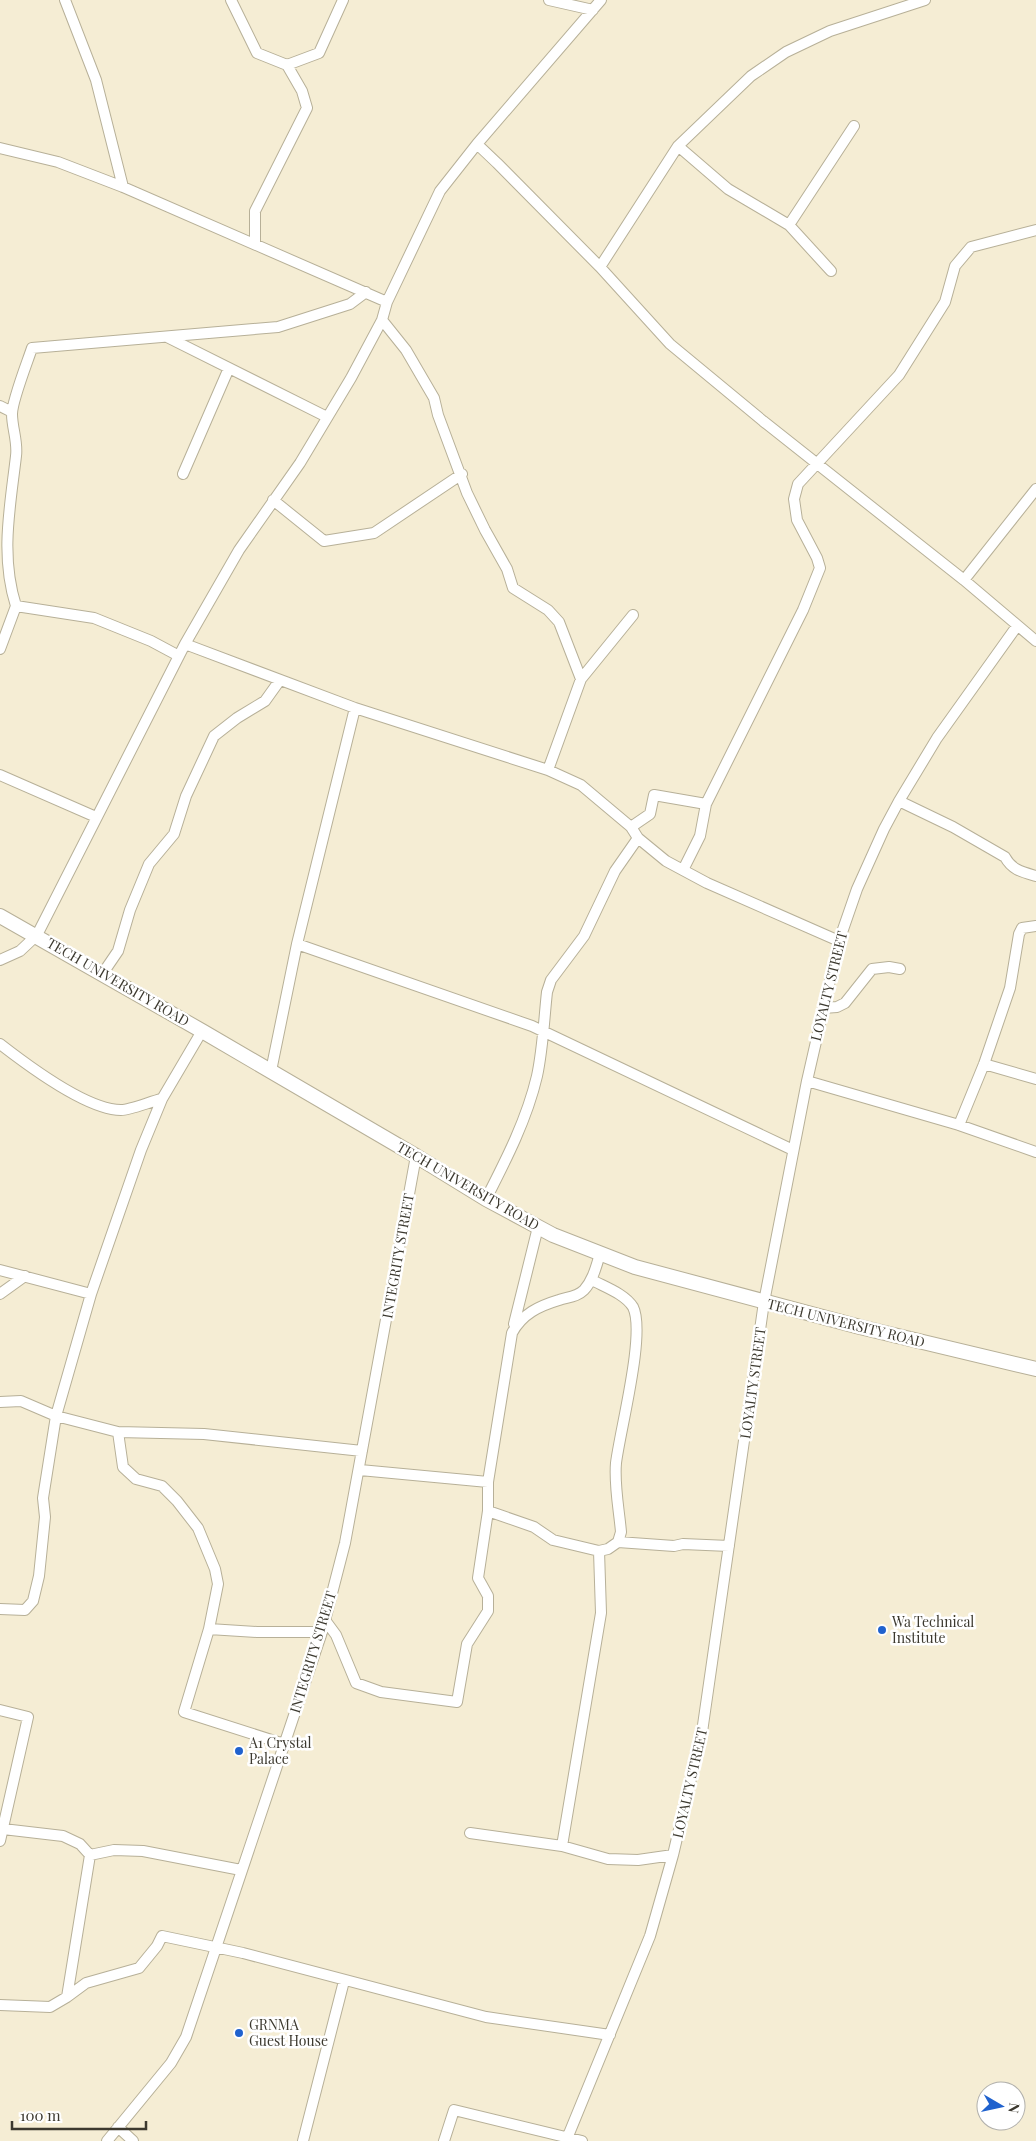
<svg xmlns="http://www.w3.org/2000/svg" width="1036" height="2141" font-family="'Playfair Display',serif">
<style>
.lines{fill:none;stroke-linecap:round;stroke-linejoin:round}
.street-casing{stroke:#b7b098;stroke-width:12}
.secondary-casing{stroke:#b7b098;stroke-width:16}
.street{stroke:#fff;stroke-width:10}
.secondary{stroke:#fff;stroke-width:14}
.poi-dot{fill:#2062ce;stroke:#fff;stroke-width:2}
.labels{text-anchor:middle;stroke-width:5;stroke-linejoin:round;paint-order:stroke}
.street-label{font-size:14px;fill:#3c392f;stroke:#fff}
.poi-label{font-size:14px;fill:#3c392f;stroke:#fff;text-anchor:start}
</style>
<rect width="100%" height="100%" fill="#f5edd4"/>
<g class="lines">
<!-- street casing -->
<g class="street-casing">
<path id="street" d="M 65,0 L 96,80 L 123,187
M 231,0 L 257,53 L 287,65 L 319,53 L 343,0
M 549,0 L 593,10
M 477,144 L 497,163 L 600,267 L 670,344 L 763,421 L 964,580 L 1036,641
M 678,146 L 728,189 L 789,225 L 831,271
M 0,148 L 58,162 L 123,187 L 387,302
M 789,225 L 854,126
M 255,244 L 255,211 L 307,108 L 302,91 L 287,65
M 600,267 L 678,146 L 751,76 L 786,52 L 830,31 L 925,0
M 382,320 L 406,350 L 434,398 L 438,415 L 467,493 L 485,530 L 507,569 L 513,588 L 548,610 L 559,622 L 581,679
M 167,337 L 327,417
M 0,406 L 12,412
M 183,474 L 229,368
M 273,500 L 324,541 L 374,533 L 462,474
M 964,580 L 1036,489
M 16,606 L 94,618 L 151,641 L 179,656
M 185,644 L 355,708 L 548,770 L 581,785 L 631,827 L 638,838 L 666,861 L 707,883 L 839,941
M 0,649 L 16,606 C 0,555 10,508 16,456 C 18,442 12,428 12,414 C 12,401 27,363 32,348 L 278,327 L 350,304 L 366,292
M 548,770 L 581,679 L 633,615
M 0,775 L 96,817
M 899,801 L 953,827 L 1005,857 C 1012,870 1022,872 1036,876
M 631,827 L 650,814 L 654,795 L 706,804
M 683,870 L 700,836 L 706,804 L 803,610 L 820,568 L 817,558 L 797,520 L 794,499 L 798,484 L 899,375 L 945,302 L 955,266 L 971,247 L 1036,230
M 297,944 L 532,1026 L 793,1150
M 0,960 L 20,951 L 37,935 L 185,644 L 239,550 L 300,463 L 351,378 L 382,320 L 387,302 L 440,191 L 477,144 L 601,0
M 103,973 L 118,951 L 130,910 L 149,864 L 174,834 L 186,796 L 214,736 L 237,718 L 265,701 L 280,680
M 823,1008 L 837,1007 L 845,1003 L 872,969 L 889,967 L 900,969
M 0,1044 C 27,1065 87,1110 121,1110 C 130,1110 152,1101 162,1099
M 984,1064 L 1036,1079
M 271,1071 L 297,944 L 355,708
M 807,1081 L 959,1125 L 1036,1152
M 959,1125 L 984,1064 L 1010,988 L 1019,934 L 1022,928 L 1036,926
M 486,1199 C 506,1160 527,1119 537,1076 C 543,1048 544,1019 547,992 L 551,980 L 584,936 L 615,871 L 638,838
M 0,1270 L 91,1294
M 0,1294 L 25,1276
M 514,1324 L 538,1227
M 0,1402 L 21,1401 L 56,1416 L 118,1432 L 204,1434 L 362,1451
M 118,1432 L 123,1467 L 136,1479 L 162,1486 L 177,1501 L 198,1528 L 215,1569 L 218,1584 L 209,1629 L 184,1712 L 284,1744
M 360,1470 L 488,1482
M 488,1511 L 534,1527 L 553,1540 L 599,1551 L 608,1549 L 618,1542 L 621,1532 C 619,1509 614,1485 616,1463 C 620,1430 646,1333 633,1307 C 625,1294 605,1287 592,1280
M 618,1542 L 674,1546 L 683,1544 L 729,1546
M 0,1609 L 25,1610 L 33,1601 L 39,1576 L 45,1517 L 43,1498 L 56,1416 L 91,1294 L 141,1150 L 162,1099 L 202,1031
M 325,1620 L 336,1635 L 356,1683 L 381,1692 L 457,1702 L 467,1644 L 488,1611 L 488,1596 L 478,1578 L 488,1511 L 488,1482 L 512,1333 C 522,1314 539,1306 559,1300 C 568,1297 577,1297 584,1290 C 593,1280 596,1267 600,1254
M 209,1629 L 257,1632 L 322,1632
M 0,1710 L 28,1717 L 0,1841
M 470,1833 L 562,1846 L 608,1859 L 638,1860 L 673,1855
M 562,1846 L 601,1613 L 599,1551
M 90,1855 L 114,1850 L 143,1851 L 241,1870
M 67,1997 L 86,1983 L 139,1968 L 157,1946 L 162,1936 L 243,1953 L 486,2017 L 610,2035
M 0,2005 L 50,2007 L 67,1997 L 90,1855 L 80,1844 L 63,1836 L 3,1829
M 118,2127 L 133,2141
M 107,2141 L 171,2063 L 186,2037 L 322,1632 L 345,1543 L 416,1156
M 303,2141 L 344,1981
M 444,2141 L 454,2110 L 582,2141
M 566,2141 L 650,1936 L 673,1855 L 702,1732 L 764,1302 L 807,1081 L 839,941 L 857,889 L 884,829 L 899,801 L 937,738 L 1017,626"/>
</g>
<!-- secondary casing -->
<g class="secondary-casing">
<path id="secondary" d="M 0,916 L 202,1031 L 416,1156 L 486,1199 L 553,1235 L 635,1267 L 860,1327 L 1036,1369"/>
</g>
<!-- street -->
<use href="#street" class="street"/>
<!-- secondary -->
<use href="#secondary" class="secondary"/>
</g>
<!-- markers -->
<g class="poi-dot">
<circle cx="882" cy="1630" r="5"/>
<circle cx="239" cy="1751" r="5"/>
<circle cx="239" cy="2033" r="5"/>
</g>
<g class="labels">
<!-- street labels -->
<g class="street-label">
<text transform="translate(118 982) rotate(30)" y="5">TECH UNIVERSITY ROAD</text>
<text transform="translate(829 986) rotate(-76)" y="5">LOYALTY STREET</text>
<text transform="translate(468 1186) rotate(30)" y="5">TECH UNIVERSITY ROAD</text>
<text transform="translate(398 1256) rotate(-80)" y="5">INTEGRITY STREET</text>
<text transform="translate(846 1323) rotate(14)" y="5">TECH UNIVERSITY ROAD</text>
<text transform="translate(753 1383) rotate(-82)" y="5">LOYALTY STREET</text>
<text transform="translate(313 1652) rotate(-73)" y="5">INTEGRITY STREET</text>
<text transform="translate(690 1783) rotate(-77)" y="5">LOYALTY STREET</text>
</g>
<!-- poi labels -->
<g class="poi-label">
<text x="892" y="1627">Wa Technical<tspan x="892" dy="16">Institute</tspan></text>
<text x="249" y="1748">A1 Crystal<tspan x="249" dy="16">Palace</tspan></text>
<text x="249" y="2030">GRNMA<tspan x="249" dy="16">Guest House</tspan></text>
</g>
</g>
<!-- north arrow -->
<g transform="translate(1001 2106) rotate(99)"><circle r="24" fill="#ffffff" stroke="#b1b0ac"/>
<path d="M0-4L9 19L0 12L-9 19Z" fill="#2062ce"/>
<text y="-8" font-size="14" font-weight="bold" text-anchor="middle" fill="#3c392f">N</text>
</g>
<!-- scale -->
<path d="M12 2121v8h134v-8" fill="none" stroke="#3c392f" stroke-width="2.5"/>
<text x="20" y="2121" font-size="15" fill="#3c392f" stroke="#ffffff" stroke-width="4" paint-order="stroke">100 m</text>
</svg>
